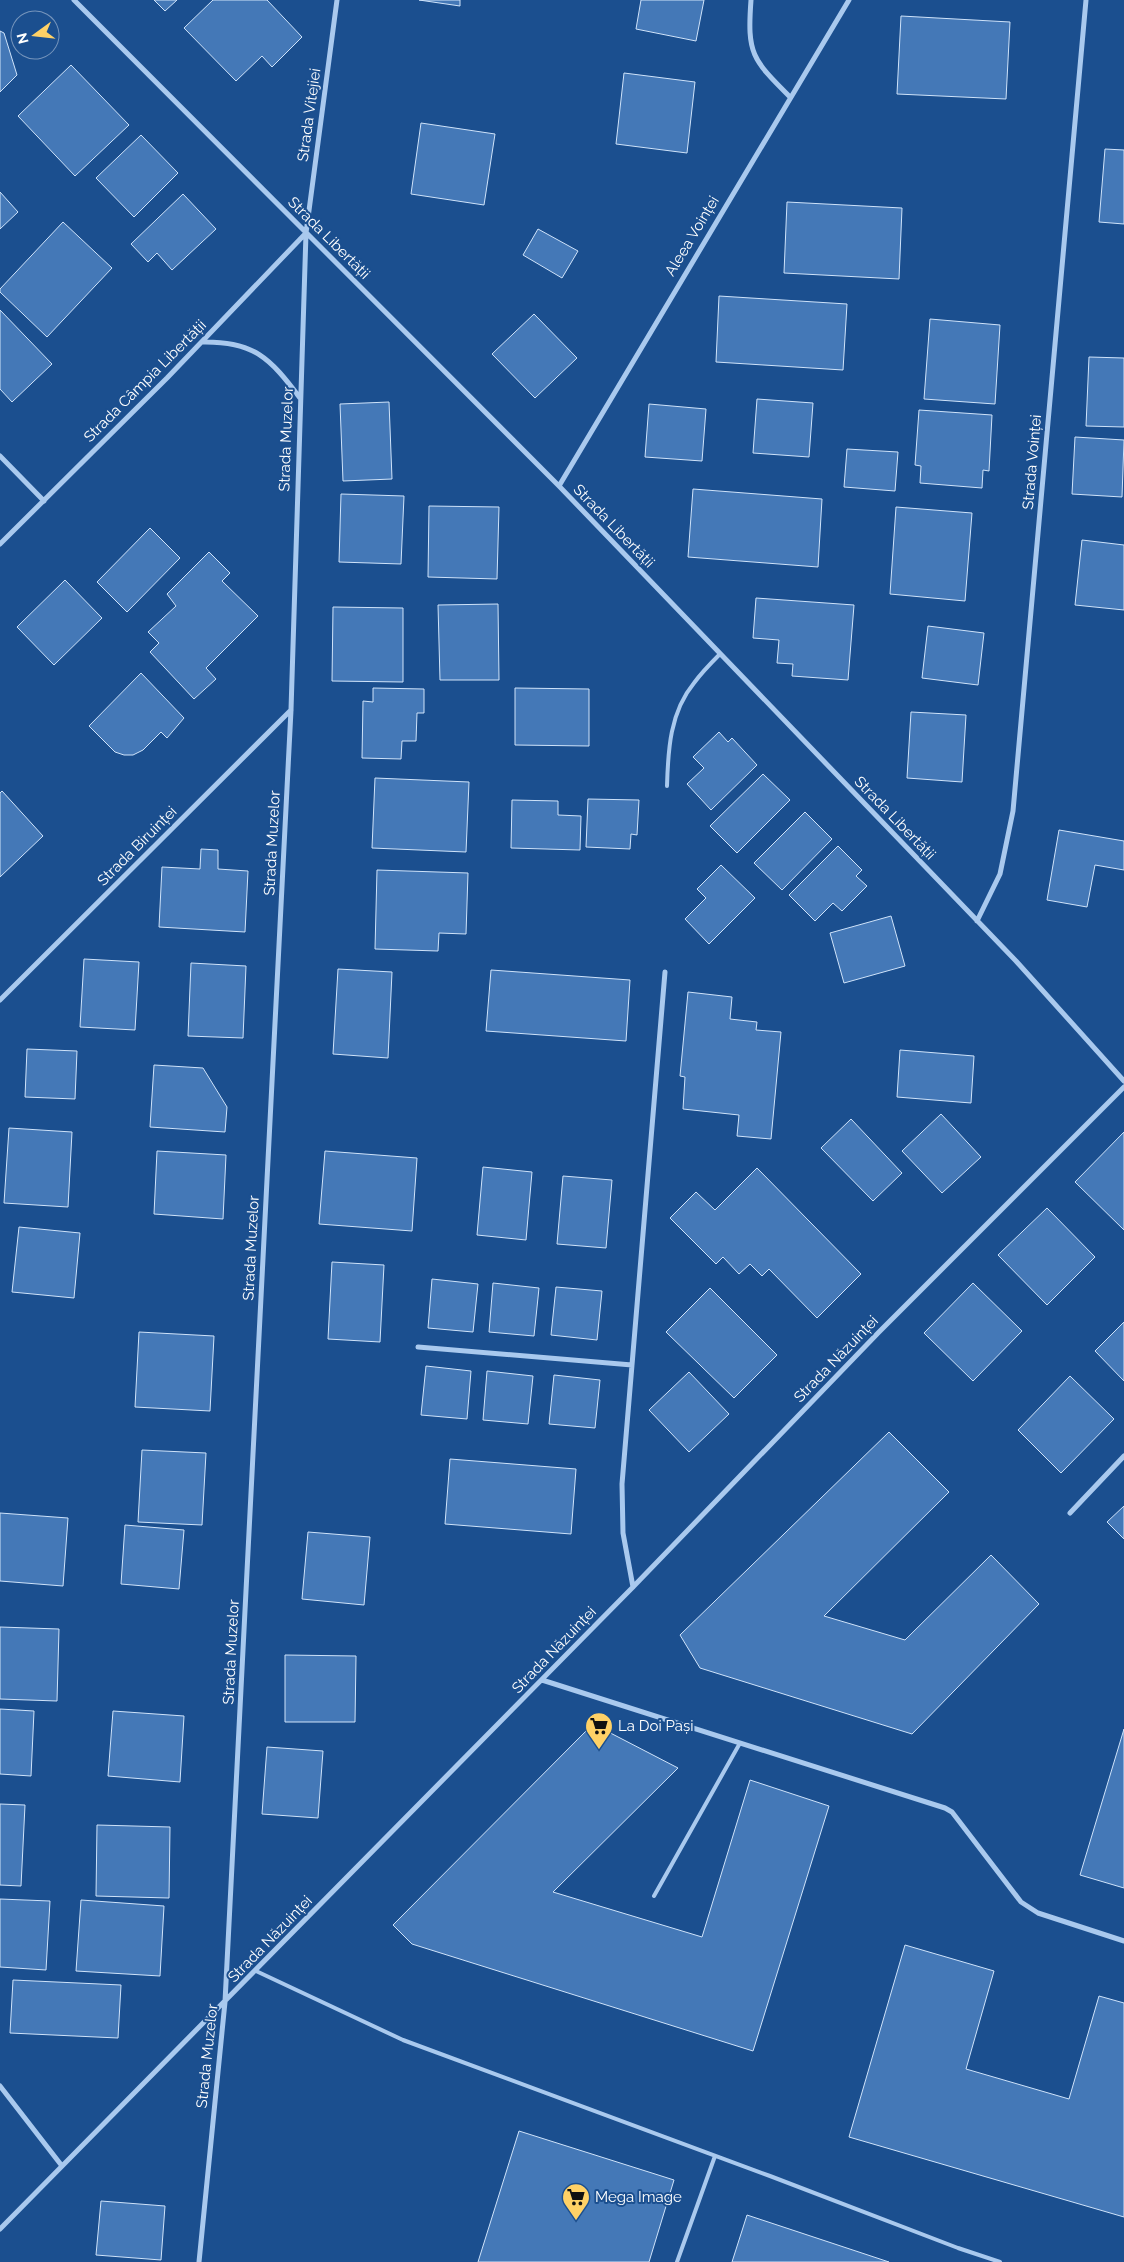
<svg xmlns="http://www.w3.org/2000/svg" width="1124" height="2262" font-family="Raleway,sans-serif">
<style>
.building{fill:#4478b7;stroke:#cfe3fa}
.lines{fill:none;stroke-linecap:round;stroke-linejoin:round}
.service{stroke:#a9c9ee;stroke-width:4}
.minor{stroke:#a9c9ee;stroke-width:5}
.labels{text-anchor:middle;stroke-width:4;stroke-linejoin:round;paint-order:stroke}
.street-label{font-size:15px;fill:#fff;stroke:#1b4f8f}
.poi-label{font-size:15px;fill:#fff;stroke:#1b4f8f;text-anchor:start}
</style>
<rect width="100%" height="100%" fill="#1b4f8f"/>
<!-- building -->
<path class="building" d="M 154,0 L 177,0 L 165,11 Z
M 213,0 L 267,0 L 302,37 L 272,67 L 262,56 L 236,81 L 184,28 Z
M 419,0 L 460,0 L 460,6 Z
M 641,0 L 704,0 L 696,41 L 636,29 Z
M 901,16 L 1010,22 L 1006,99 L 897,94 Z
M 0,31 L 4,33 L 17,75 L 0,92 Z
M 71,65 L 129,125 L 75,176 L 18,116 Z
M 624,73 L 695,82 L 687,153 L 616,144 Z
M 421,123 L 495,134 L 484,205 L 411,194 Z
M 141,135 L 178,173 L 134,217 L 96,178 Z
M 1105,149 L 1124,150 L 1124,224 L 1099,222 Z
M 0,192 L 18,212 L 0,229 Z
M 183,194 L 216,229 L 172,270 L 157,253 L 148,262 L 131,244 Z
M 787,202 L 902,208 L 899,279 L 784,273 Z
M 63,222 L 112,268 L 47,337 L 0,292 L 0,289 Z
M 538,229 L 578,251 L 562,278 L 523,255 Z
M 719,296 L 847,304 L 843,370 L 716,362 Z
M 0,310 L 52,364 L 12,402 L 0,389 Z
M 534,314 L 577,358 L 535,398 L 492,354 Z
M 930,319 L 1000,325 L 995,404 L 924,399 Z
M 1089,357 L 1124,358 L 1124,427 L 1086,426 Z
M 757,399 L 813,403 L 809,457 L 753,453 Z
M 389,402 L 392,479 L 343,481 L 340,404 Z
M 649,404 L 706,409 L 702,461 L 645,457 Z
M 919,410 L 992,415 L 989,471 L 983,470 L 982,488 L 920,483 L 921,466 L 915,465 Z
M 1075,437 L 1124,440 L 1122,497 L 1072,494 Z
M 847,449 L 898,452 L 895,491 L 844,487 Z
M 693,489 L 822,499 L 818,567 L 688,557 Z
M 341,494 L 404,496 L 401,564 L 339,562 Z
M 429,506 L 499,507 L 497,579 L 428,577 Z
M 896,507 L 972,513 L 965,601 L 890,594 Z
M 150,528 L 180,558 L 127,612 L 97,582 Z
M 1082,540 L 1124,545 L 1124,610 L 1075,605 Z
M 209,552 L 230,573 L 222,581 L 258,616 L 206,668 L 216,679 L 194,699 L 150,652 L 159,643 L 148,632 L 176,606 L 167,594 Z
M 65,580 L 102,618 L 54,665 L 17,627 Z
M 756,598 L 854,605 L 848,680 L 792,676 L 793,664 L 777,663 L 779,640 L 753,638 Z
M 498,604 L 499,680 L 440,680 L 438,605 Z
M 333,607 L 403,608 L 403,682 L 332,681 Z
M 928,626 L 984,633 L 978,685 L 922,678 Z
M 141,673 L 184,718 L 167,738 L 161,732 L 143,750 L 133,755 L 124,755 L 115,752 L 89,726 Z
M 373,688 L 424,689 L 424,713 L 417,713 L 416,741 L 402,741 L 401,759 L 362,758 L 363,701 L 373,702 Z
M 515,688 L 589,689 L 589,746 L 515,745 Z
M 911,712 L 966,715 L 962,782 L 907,778 Z
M 719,732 L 728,742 L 732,738 L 757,765 L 711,810 L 687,784 L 704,768 L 693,757 Z
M 763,774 L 790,800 L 737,853 L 710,826 Z
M 375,778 L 469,782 L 466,852 L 372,848 Z
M 2,791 L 43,836 L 0,877 L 0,793 Z
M 588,799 L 639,800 L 637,835 L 631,834 L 630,849 L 586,847 Z
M 512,800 L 558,801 L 558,815 L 581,816 L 580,850 L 511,848 Z
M 805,812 L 832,839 L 782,890 L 754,863 Z
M 1059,830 L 1124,841 L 1124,870 L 1095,865 L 1087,907 L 1047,900 Z
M 838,846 L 862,870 L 856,876 L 867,886 L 842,911 L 833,903 L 815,921 L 789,895 Z
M 201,849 L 218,850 L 218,869 L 248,871 L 245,932 L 159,927 L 162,867 L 200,869 Z
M 721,865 L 755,898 L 709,944 L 685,919 L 706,898 L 697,889 Z
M 377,870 L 468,873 L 466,934 L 439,933 L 438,951 L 375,949 Z
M 891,916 L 905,966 L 844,983 L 830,933 Z
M 84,959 L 139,962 L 135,1030 L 80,1027 Z
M 191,963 L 246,966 L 243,1038 L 188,1036 Z
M 338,969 L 392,972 L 388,1058 L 333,1054 Z
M 491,970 L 630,980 L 626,1041 L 486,1031 Z
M 688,992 L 732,997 L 730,1019 L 757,1022 L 756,1030 L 781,1032 L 771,1139 L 737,1136 L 739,1115 L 683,1109 L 685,1077 L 680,1076 Z
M 27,1049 L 77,1051 L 75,1099 L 25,1097 Z
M 900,1050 L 974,1056 L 971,1103 L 897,1097 Z
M 154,1065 L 203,1068 L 227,1107 L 225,1132 L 150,1127 Z
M 941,1114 L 981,1157 L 942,1193 L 902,1151 Z
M 851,1119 L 902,1173 L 873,1201 L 821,1148 Z
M 9,1128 L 72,1132 L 68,1207 L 4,1203 Z
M 1124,1132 L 1124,1230 L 1075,1182 Z
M 157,1151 L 226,1155 L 223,1219 L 154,1214 Z
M 325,1151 L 417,1158 L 412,1231 L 319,1224 Z
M 483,1167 L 532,1172 L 526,1240 L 477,1235 Z
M 757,1168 L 861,1274 L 817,1318 L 769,1269 L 762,1276 L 750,1264 L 739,1274 L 723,1257 L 716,1264 L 670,1218 L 696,1192 L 715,1210 Z
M 563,1176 L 612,1180 L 606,1248 L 557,1244 Z
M 1047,1208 L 1095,1257 L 1047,1305 L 998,1255 Z
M 19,1227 L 80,1233 L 74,1298 L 12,1292 Z
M 332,1262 L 384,1265 L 380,1342 L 328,1339 Z
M 432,1279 L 478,1284 L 473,1332 L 428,1328 Z
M 493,1283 L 539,1288 L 534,1336 L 489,1332 Z
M 973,1283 L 1022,1331 L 973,1381 L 924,1333 Z
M 556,1287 L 602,1291 L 597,1340 L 551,1335 Z
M 710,1288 L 777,1355 L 734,1398 L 666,1332 Z
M 1124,1322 L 1124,1381 L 1095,1351 Z
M 139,1332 L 214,1336 L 210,1411 L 135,1407 Z
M 426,1366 L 471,1371 L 467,1419 L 421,1415 Z
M 487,1371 L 533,1376 L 528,1424 L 483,1420 Z
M 689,1372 L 729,1414 L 689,1452 L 649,1410 Z
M 554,1375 L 600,1380 L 595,1428 L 549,1424 Z
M 1070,1376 L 1114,1419 L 1061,1473 L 1018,1430 Z
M 889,1432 L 949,1492 L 824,1616 L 905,1640 L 991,1555 L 1039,1604 L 912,1734 L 700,1668 L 680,1635 Z
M 142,1450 L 206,1453 L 202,1525 L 138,1522 Z
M 450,1459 L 576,1469 L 571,1534 L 445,1524 Z
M 1124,1506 L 1124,1539 L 1107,1522 Z
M 0,1513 L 68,1518 L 63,1586 L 0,1581 Z
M 125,1525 L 184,1530 L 179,1589 L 121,1584 Z
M 308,1532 L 370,1537 L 364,1605 L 302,1599 Z
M 0,1627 L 59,1629 L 57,1701 L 0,1699 Z
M 285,1655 L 356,1656 L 355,1722 L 285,1722 Z
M 0,1709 L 34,1711 L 31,1776 L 0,1774 Z
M 113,1711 L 184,1716 L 180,1782 L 108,1776 Z
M 593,1724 L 678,1768 L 553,1892 L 702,1937 L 750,1780 L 829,1806 L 753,2051 L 412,1944 L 393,1925 Z
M 1124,1729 L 1124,1888 L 1080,1875 Z
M 267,1747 L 323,1751 L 318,1818 L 262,1814 Z
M 0,1804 L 25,1805 L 21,1886 L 0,1885 Z
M 97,1825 L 170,1827 L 169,1898 L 96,1896 Z
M 0,1899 L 50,1901 L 46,1970 L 0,1967 Z
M 81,1900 L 164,1906 L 160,1976 L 76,1971 Z
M 905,1945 L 994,1971 L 966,2069 L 1069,2099 L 1099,1996 L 1124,2003 L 1124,2217 L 849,2137 Z
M 13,1980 L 121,1985 L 118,2038 L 10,2033 Z
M 519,2131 L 674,2180 L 649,2262 L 478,2262 Z
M 101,2201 L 165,2206 L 161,2260 L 96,2255 Z
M 747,2215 L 889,2262 L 732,2262 Z"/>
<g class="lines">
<!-- service -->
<path class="service" d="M 667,786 C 668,750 670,712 694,683 C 702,672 711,663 720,654
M 654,1896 L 740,1743
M 256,1971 L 403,2040 L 770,2176 L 958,2248 L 1000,2262
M 677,2262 L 715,2156"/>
<!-- minor -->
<path class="minor" d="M 74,0 L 559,486 L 1016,961 L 1124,1081
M 751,0 C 747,54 752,59 790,97
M 202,342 C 254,341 270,358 300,398
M 0,456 L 44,501
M 559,486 L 849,0
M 0,544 L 167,378 L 306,233
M 977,921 L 1000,874 L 1013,811 L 1086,0
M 0,1000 L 291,710
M 418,1347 L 632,1365
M 1070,1513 L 1124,1456
M 633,1587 L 623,1533 L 622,1484 L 665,972
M 542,1680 L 945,1808 L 952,1812 L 1021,1902 L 1038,1913 L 1124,1941
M 0,2086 L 62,2166
M 0,2229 L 633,1587 L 879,1332 L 1124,1087
M 199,2262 L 225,2002 L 291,710 L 306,233 L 337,0"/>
</g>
<!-- icons -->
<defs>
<g id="supermarket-pin" transform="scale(1.4375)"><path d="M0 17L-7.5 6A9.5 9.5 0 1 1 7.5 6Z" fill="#ffd166" stroke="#1b4f8f"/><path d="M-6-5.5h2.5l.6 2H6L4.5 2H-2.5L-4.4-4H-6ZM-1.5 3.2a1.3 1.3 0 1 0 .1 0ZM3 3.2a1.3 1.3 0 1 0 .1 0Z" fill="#111"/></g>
</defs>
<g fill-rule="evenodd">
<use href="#supermarket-pin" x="599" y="1726"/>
<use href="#supermarket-pin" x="576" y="2197"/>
</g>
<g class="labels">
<!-- street labels -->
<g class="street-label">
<text transform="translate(309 115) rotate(-82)" y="5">Strada Vitejiei</text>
<text transform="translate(692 236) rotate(-59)" y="5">Aleea Voinței</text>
<text transform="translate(329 238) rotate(45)" y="5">Strada Libertății</text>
<text transform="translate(145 381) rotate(-45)" y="5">Strada Câmpia Libertății</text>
<text transform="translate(286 439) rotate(-88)" y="5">Strada Muzelor</text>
<text transform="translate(1032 462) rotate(-85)" y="5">Strada Voinței</text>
<text transform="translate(614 526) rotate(46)" y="5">Strada Libertății</text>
<text transform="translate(895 818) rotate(46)" y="5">Strada Libertății</text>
<text transform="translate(272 843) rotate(-87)" y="5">Strada Muzelor</text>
<text transform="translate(137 846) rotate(-45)" y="5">Strada Biruinței</text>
<text transform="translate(251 1248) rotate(-87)" y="5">Strada Muzelor</text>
<text transform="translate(836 1359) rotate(-46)" y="5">Strada Năzuinței</text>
<text transform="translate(554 1650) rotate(-46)" y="5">Strada Năzuinței</text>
<text transform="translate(231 1652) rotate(-87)" y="5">Strada Muzelor</text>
<text transform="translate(270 1939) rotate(-46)" y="5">Strada Năzuinței</text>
<text transform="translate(207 2056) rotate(-84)" y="5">Strada Muzelor</text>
</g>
<!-- poi labels -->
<g class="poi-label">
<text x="618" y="1731">La Doi Pași</text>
<text x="595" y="2202">Mega Image</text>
</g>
</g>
<!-- north arrow -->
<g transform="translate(35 35) rotate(255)"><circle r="24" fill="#1b4f8f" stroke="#7695bc"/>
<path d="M0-4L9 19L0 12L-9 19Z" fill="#ffd166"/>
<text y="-8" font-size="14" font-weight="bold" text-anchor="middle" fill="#ffffff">N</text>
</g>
</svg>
